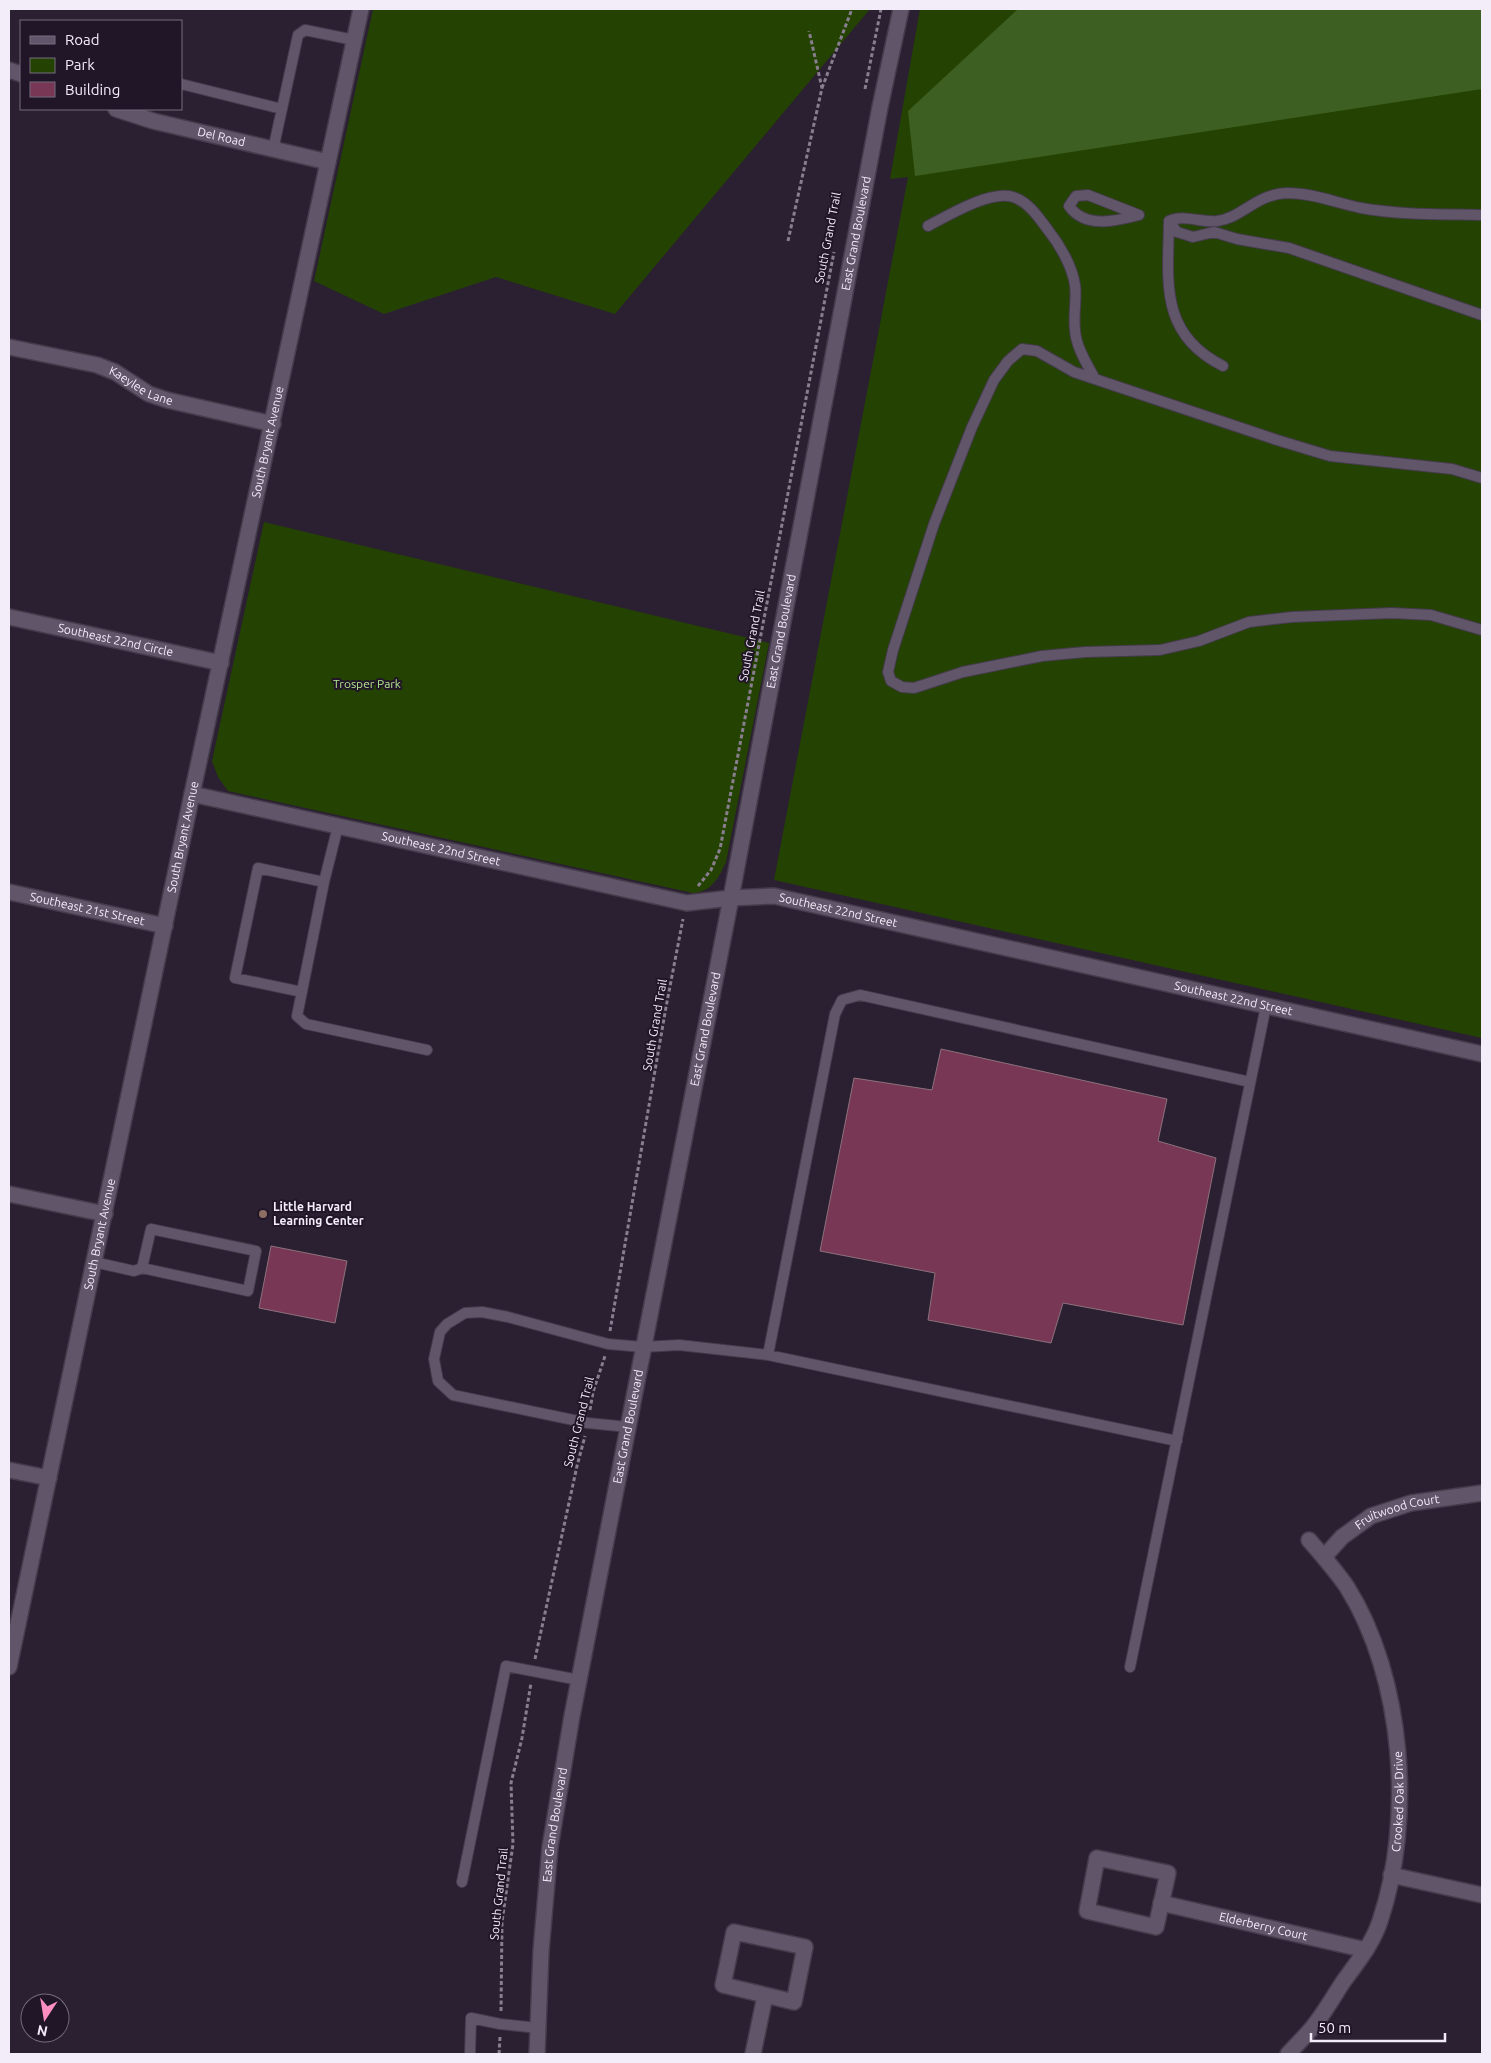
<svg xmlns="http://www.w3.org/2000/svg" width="1491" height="2063" font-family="Ubuntu,sans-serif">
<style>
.green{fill:#244302}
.forest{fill:#3e5f22}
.building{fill:#773755;stroke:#8d727c}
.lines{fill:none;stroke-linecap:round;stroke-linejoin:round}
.service-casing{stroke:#443b4b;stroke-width:12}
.minor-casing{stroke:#443b4b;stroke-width:18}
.tertiary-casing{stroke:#443b4b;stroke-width:18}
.path{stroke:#887e8f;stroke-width:3;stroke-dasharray:4 2.5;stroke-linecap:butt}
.service{stroke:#61556a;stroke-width:10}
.minor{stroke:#61556a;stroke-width:15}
.tertiary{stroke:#61556a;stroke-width:15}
.education-dot{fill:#8d6e63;stroke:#211628;stroke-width:2}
.labels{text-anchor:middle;stroke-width:4;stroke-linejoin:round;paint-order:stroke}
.street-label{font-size:12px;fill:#f3ecf9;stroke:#211628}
.park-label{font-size:12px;fill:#b3e68e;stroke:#211628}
.poi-label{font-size:12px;font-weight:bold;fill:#f3ecf9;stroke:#211628;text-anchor:start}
</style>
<rect width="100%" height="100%" fill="#2b1f32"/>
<!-- green -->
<path class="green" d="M 373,9 L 870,9 L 615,314 L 496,277 L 384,314 L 314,281 Z
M 920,9 L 1482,9 L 1482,1038 L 774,880 L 908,177 L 890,179 Z
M 264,522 L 769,643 L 726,862 C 719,877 712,892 693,893 L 228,791 L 218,777 L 212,761 Z"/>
<!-- forest -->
<path class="forest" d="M 1018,9 L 1482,9 L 1482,89 L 915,176 L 908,111 Z"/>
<!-- building -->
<path class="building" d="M 941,1049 L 1167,1099 L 1158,1141 L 1216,1158 L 1183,1325 L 1063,1303 L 1051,1343 L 928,1320 L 935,1273 L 820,1251 L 854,1078 L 932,1090 Z
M 271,1246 L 347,1261 L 335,1323 L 259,1308 Z"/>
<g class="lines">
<!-- service casing -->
<g class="service-casing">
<path id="service" d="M 181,84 L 282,109
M 273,150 L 298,35 L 305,30 L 354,40
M 1088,195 L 1139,215 C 1116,221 1085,229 1069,206 L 1076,196 Z
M 1482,215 C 1442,214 1400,215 1361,208 C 1336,203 1313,193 1287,193 C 1256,194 1242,218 1217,221 C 1201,223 1184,214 1169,221 L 1177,232 L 1193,237 L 1214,232 L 1237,239 L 1289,248 L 1482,315
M 1169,221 C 1168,282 1159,334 1223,366
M 928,226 C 949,215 990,190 1013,197 C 1029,202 1039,218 1048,230 C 1060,245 1072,266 1075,285 C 1077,300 1073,315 1075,330 C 1076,347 1087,364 1095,379
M 1482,478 L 1452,469 L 1330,456 L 1277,440 L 1074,372 L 1037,351 L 1022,349 L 1008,361 L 994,380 L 972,427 L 934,524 L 893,650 L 888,672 L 891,681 L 902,687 L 914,688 L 963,672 L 1042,656 L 1085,652 L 1160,650 L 1199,641 L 1249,622 L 1292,617 L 1392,613 L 1431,615 L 1482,630
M 338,826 L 324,882 L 297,1016 L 306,1024 L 427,1050
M 302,992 L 235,978 L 258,868 L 324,882
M 94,1262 L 134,1271 L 142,1268 L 248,1291 L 256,1251 L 151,1229 L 142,1268
M 628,1427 L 588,1423 L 453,1395 L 438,1381 L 434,1359 L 440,1332 L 447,1324 L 465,1313 L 482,1312 L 508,1317 L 608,1344 L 643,1347 L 679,1345 L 768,1355
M 1177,1441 L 768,1355 L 835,1014 L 842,1000 L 860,995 L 1250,1082
M 1130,1667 L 1266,1006
M 462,1882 L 506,1666 L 579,1680
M 470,2054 L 471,2018 L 500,2024 L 538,2028"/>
</g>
<!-- minor casing -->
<g class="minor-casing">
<g id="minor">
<path d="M 9,70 L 21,74"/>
<path id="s1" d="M 116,109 L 153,121 L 328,162"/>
<path id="s2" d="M 9,347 L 97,365 L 115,372 L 149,394 L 167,400 L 273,424"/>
<path id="s3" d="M 9,617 L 221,663"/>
<path id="s4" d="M 192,794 L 687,903 L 731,898 L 774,896 L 1482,1054"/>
<path id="s5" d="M 9,892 L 165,926"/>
<path d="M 9,1194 L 105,1214"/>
<path d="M 9,1470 L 49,1478"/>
<path id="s6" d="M 1324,1557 L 1342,1537 L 1371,1516 L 1411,1503 L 1482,1493"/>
<path d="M 1097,1858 L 1168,1873 L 1156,1927 L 1087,1911 Z"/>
<path d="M 1391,1875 L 1482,1895"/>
<path id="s7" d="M 1161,1903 L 1366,1950"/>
<path d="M 734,1932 L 805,1947 L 794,2002 L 723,1985 Z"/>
<path d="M 753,2054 L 765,1996"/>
<path id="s8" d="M 1288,2054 C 1297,2044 1308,2034 1316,2023 C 1326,2010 1334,1996 1343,1982 C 1357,1963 1373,1943 1380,1921 C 1414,1820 1404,1678 1347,1587 C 1336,1571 1322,1555 1309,1540"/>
</g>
</g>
<!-- tertiary casing -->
<g class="tertiary-casing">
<g id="tertiary">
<path id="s9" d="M 9,1667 L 192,794 L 361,9"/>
<path id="s10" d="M 537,2054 L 541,1951 L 550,1847 L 572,1716 L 731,898 L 880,107 L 901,9"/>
</g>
</g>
<!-- path -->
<path class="path" d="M 822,88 L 852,9
M 865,89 L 881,9
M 788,241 L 822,88 L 809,31
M 698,886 L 711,870 L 720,849 L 834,252
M 610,1331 L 666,1007 L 683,919
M 590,1410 L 593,1392 L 605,1356
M 535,1659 L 577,1466 L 585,1436
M 501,2011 L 502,1922 L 513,1844 L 511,1783 L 522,1738 L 531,1683
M 499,2054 L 500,2037"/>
<!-- service -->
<use href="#service" class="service"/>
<!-- minor -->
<use href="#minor" class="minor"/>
<!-- tertiary -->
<use href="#tertiary" class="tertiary"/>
</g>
<!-- markers -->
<circle class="education-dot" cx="263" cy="1214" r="5"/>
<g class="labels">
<!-- street labels -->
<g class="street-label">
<text dy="4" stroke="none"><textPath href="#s1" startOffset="109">Del Road</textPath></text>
<text dy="4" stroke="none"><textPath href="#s10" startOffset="1850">East Grand Boulevard</textPath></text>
<text transform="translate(828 238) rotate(-79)" y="4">South Grand Trail</text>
<text dy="4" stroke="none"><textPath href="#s2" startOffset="139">Kaeylee Lane</textPath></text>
<text dy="4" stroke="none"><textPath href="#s9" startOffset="1252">South Bryant Avenue</textPath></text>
<text dy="4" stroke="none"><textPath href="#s10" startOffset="1445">East Grand Boulevard</textPath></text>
<text transform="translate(752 636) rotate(-79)" y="4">South Grand Trail</text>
<text dy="4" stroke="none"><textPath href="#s3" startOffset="109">Southeast 22nd Circle</textPath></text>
<text dy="4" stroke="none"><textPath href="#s9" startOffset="848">South Bryant Avenue</textPath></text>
<text dy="4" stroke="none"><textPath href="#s4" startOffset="255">Southeast 22nd Street</textPath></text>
<text dy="4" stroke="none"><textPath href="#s5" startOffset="80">Southeast 21st Street</textPath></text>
<text dy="4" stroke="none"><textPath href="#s4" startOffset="660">Southeast 22nd Street</textPath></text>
<text dy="4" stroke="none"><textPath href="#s4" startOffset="1065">Southeast 22nd Street</textPath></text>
<text transform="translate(655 1025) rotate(-80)" y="4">South Grand Trail</text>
<text dy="4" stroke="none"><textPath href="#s10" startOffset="1040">East Grand Boulevard</textPath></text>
<text dy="4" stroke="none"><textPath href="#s9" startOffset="442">South Bryant Avenue</textPath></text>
<text transform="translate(579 1422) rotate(-76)" y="4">South Grand Trail</text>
<text dy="4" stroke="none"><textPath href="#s10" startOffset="635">East Grand Boulevard</textPath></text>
<text dy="4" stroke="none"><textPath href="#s6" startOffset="89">Fruitwood Court</textPath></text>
<text dy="4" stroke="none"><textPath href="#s8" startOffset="284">Crooked Oak Drive</textPath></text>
<text dy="4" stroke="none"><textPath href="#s10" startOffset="230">East Grand Boulevard</textPath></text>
<text transform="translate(499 1894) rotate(-84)" y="4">South Grand Trail</text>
<text dy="4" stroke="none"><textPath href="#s7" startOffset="105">Elderberry Court</textPath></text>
</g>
<!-- park labels -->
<g class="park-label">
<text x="367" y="688">Trosper Park</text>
</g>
<!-- poi labels -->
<g class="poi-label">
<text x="273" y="1211">Little Harvard<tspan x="273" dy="14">Learning Center</tspan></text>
</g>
</g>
<!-- border -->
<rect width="1491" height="2063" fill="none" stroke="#f3ecf9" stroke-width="20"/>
<!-- legend -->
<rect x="20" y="20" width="162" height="90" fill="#211628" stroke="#756c7c"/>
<rect x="30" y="36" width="25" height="8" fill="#61556a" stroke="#756c7c"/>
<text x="65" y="45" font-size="15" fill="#f3ecf9">Road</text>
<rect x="30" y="58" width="25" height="15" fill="#244302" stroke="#756c7c"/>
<text x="65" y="70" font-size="15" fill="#f3ecf9">Park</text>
<rect x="30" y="82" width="25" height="15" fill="#773755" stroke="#756c7c"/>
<text x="65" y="95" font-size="15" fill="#f3ecf9">Building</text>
<!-- north arrow -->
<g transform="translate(45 2018) rotate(192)"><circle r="24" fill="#211628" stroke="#756c7c"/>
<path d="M0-4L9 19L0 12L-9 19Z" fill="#fd8ebf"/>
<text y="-8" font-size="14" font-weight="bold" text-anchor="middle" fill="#f3ecf9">N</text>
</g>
<!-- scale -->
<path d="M1311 2033v8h134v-8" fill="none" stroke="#f3ecf9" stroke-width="2.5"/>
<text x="1318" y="2033" font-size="15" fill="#f3ecf9" stroke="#211628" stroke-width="4" paint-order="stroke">50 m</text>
</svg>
